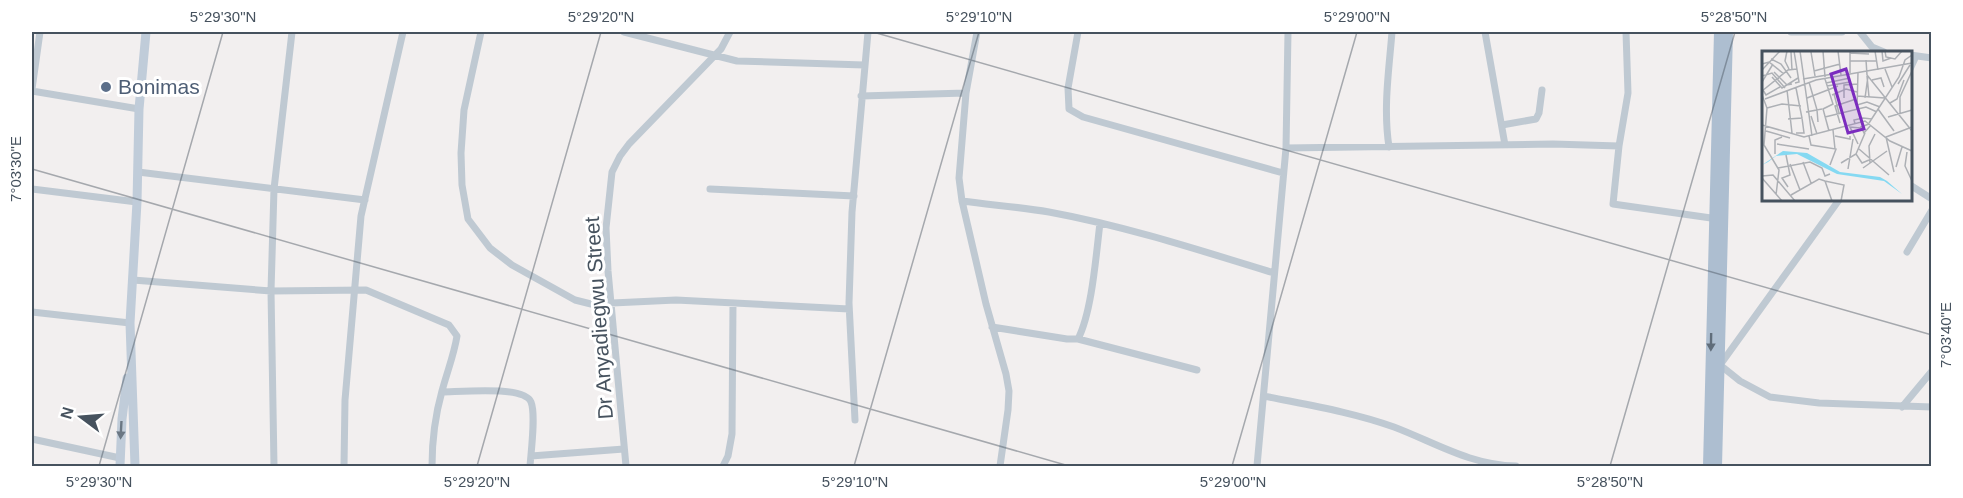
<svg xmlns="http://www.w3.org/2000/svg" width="1963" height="498" font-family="Helvetica,sans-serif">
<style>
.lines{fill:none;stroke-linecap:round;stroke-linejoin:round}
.street{stroke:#bfc9d2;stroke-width:7}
.secondary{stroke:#c0ccd9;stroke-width:9}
.primary{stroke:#adbed0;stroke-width:10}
.oneway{fill:#606d7a}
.oneway2{fill:#6b7783}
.ticks{fill:none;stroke:#46525e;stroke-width:1.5;stroke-opacity:0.45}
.service-dot{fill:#5c6f8a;stroke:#fff;stroke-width:2}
.labels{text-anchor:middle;stroke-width:6;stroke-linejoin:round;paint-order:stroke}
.service-label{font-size:21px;fill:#4e5e75;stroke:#fff;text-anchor:start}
.street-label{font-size:21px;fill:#46525e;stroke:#fff}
.inset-road{fill:none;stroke:#adb0b5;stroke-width:1.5}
.view{fill:#7b2cbf;fill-opacity:0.15;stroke:#7b2cbf;stroke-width:3}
.inset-edge{fill:none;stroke:#46525e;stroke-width:3}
.neatline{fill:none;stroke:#46525e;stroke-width:2}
.ticks-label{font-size:15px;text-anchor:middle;fill:#46525e}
</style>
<rect width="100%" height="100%" fill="#f2efef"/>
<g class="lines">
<!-- street -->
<path class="street" d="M 481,32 L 464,110 L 461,153 L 462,185 L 468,219 L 490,248 L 512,265 L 575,300 L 591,304 L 676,300 L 849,309
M 624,32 L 737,61 L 864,65
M 977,32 L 966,93 L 959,178 L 962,201 L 986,304 L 1006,374 L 1009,391 L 1008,410 L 1000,466
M 1078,32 L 1068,88 L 1069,109 L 1083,117 L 1283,173
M 1485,32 L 1505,145
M 1626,32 L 1628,93 L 1619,146 L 1613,204 L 1718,219
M 1791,32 L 1842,32
M 1860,32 L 1872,47 L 1884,52
M 1910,55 L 1932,58
M 1910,69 L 1916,56
M 32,89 L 40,32
M 32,91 L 139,109
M 861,96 L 966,93
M 1502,125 L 1536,119 L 1539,113 L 1542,90
M 1389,147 C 1383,108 1389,70 1392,32
M 1286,148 L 1553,144 L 1619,146
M 138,172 L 365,200
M 1910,185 L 1932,199
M 32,189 L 137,202
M 710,189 L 854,196
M 1839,200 L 1720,365 L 1740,381 L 1770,397 L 1819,403 L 1932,407
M 962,201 C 991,205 1020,207 1049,212 C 1125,226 1199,250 1274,273
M 1907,252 L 1932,210
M 133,280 L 271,291 L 366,290 L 449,325 L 457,336 C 454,355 447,372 442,391 C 435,416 432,441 432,466
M 32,312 L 130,323
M 992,327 L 1067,339 L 1078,339 C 1092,312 1096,255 1100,223
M 1078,339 L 1197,370
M 442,392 C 458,392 524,385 531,402 C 536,414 531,452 530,466
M 1264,396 C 1308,405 1352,412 1394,427 C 1436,443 1470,465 1516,466
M 1902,407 L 1932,371
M 855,420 L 849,303 L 852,212 L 868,32
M 32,439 L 120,458
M 531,456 L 624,449
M 274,466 L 271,291 L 274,189 L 292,32
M 344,466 L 345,400 L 361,216 L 403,32
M 626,466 L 608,271 L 606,228 L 612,172 L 620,156 L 629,144 L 721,49 L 730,32
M 723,466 L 728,456 L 732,434 L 733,303
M 1257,466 L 1286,148 L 1288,32"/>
<!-- secondary -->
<path class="secondary" d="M 120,466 L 122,419 L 127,378
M 135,466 L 130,323 L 137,202 L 139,109 L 146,32"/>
<!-- primary -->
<path class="primary" d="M 1708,466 L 1719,32
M 1717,466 L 1728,32"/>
</g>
<!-- one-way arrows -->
<defs><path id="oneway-solid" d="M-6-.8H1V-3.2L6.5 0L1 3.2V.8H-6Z" transform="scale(1.5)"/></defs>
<use class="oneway" href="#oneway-solid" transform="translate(1711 342) rotate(91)"/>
<use class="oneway2" href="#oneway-solid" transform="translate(121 430) rotate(93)"/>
<!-- ticks -->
<path class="ticks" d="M 873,32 L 1932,335M 32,169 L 1069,466M 99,466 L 223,32M 477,466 L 601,32M 854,466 L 979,32M 1232,466 L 1357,32M 1610,466 L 1735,32"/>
<!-- markers -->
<circle class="service-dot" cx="106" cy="87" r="6"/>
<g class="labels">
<!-- service labels -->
<g class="service-label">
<text x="118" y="94">Bonimas</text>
</g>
<!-- street labels -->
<g class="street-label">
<text transform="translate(599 318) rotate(-94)" y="7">Dr Anyadiegwu Street</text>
</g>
</g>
<!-- overview -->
<g transform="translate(1762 51)">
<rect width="150" height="150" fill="#f2efef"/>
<path d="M 21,100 L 45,102 L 78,121 L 118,126 L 125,130 L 140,143 L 122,130 L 75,123 L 35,103 L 14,105 L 6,111 L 0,114 Z" fill="#85d9f2"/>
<path class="inset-road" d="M 25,0 L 23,10 L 27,18M 32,0 L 37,31 L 33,32M 38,0 L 50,85M 61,0 L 63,26M 76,0 L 79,24M 88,0 L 88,22M 113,0 L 116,19M 120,0 L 121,10 L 129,7M 123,0 L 124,6 L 133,8 L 140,0M 29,1 L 30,19M 49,1 L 53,25M 88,2 L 107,3M 9,8 L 19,13 L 29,27M 104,9 L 105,24 L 150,80M 88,10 L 115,10M 0,13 L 7,11 L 22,23M 123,18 L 130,36M 0,19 L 18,0M 52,20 L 78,13M 12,21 L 25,34 L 30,33M 0,25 L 10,22 L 23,37M 105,25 L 107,46M 10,26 L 20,37 L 36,27M 41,28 L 71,23M 63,28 L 71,53 L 61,58 L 67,80M 110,29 L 119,27 L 122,36M 0,31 L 11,13M 47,31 L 55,59 L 60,58M 64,32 L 88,27M 136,33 L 148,14M 65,35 L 88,31M 1,39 L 4,44 L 18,36M 25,39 L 30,82M 0,40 L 26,19 L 35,18M 72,43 L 77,62M 0,44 L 5,57 L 2,94 L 17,119 L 14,144M 70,44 L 84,38 L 95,41M 95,45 L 123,47M 45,47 L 76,35M 82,47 L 82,34 L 96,33M 103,47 L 106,25M 3,48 L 54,29 L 150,12M 128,52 L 135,48 L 142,29M 95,54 L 105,51 L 118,56M 5,57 L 20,53 L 39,55M 95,58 L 96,21M 116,58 L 132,80M 44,61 L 55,59 L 56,71M 138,63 L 138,46 L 150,20M 49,65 L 55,83M 63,66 L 104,56 L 115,61M 126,66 L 150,59M 26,68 L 40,67 L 34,37M 78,72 L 73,55 L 94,48M 107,72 L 137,26 L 143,9 L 150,4M 93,73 L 92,69 L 101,67 L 110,68M 107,73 L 99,76 L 102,82 L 109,74M 0,74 L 42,86 L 103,70 L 128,90 L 150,100M 71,79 L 73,98M 4,80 L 28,87M 34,82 L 42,82 L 40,67M 47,85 L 49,94 L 74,98 L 68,114M 73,85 L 88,88 L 88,85M 15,93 L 47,98M 96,93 L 88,76 L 99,77M 97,98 L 127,124M 145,101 L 143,115 L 150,130M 13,103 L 13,89 L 20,86M 94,103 L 100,112 L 107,109M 24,104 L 28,124 L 20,127 L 26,136M 41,111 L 49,132M 79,112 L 94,103 L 103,82M 108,112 L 107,95 L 113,83M 28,113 L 38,139M 134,116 L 140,96M 16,117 L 48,111 L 60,117 L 63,125 L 68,123M 101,117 L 125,100M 86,118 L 91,88M 132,121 L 124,86 L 150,76M 0,125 L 11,124 L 33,150M 0,127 L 20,150M 29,144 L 57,128 L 63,130M 70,150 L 63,130 L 82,134 L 79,150"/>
<path class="view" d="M 84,18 L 102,78 L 86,82 L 69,23 Z"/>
<rect width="150" height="150" class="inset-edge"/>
</g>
<!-- border -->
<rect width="1963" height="498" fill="none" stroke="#ffffff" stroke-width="66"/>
<!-- north arrow -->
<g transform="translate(81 417) rotate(286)" stroke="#ffffff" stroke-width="4.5" paint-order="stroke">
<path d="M0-4.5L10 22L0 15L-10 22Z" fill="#46525e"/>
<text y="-9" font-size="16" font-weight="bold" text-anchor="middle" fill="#46525e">N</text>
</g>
<rect x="33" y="33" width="1897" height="432" class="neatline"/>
<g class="ticks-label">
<text x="223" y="22">5°29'30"N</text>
<text x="601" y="22">5°29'20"N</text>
<text x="979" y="22">5°29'10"N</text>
<text x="1357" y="22">5°29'00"N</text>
<text x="1734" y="22">5°28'50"N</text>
<text transform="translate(16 169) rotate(-90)" y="5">7°03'30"E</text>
<text transform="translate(1946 335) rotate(-90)" y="5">7°03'40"E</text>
<text x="99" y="487">5°29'30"N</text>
<text x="477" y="487">5°29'20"N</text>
<text x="855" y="487">5°29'10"N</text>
<text x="1233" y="487">5°29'00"N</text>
<text x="1610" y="487">5°28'50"N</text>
</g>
</svg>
